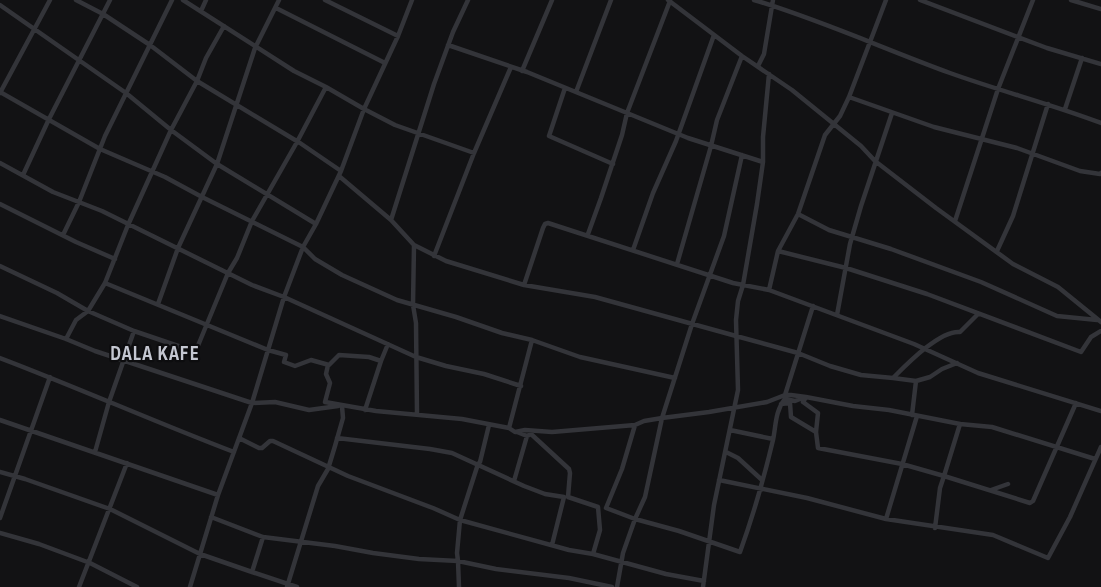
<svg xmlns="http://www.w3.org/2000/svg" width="1101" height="587" font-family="'Sofia Sans Condensed',sans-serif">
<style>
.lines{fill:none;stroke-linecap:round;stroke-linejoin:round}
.street{stroke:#333439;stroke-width:4.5}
.labels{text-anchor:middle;stroke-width:4.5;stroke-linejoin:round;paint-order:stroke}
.district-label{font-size:21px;font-weight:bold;letter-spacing:1px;fill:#c4c7d1;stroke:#0d0d0f}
</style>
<rect width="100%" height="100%" fill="#121214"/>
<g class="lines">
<!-- street -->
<path class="street" d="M 76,0 L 103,14 L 150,45 L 197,81 L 300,143 L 341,171
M 183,0 L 294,71 L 326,87 L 364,109 L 395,125 L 474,153
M 325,0 L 398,36
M 668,0 L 742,56 L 792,90 L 861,146 L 875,161 L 936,208 L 1013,264 L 1058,287 L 1101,322
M 754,0 C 821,20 884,49 950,73 C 1000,91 1051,104 1101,123
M 920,0 L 1047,48 L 1101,64
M 1071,0 L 1101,9
M 0,5 L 126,93 L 171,130 L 217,164 L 316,224
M 276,8 L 385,63
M 201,11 L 206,0
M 448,45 L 527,72 L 688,138 L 763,162
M 758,66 L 764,54 L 773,0
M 522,71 L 552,0
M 565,88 L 549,136 L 613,164
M 0,92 L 100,149 L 165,177 L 202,197 L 303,247 L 315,259 L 342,275 L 397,300 L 456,317 L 502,333 L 532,340 L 580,357 L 675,378
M 576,92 L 611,0
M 0,93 L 50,0
M 849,97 L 934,127 L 1017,148 L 1080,171 L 1100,174 L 1101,173
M 1065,109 L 1082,58
M 0,163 L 53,192 L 102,211 L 252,285 L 284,297 L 416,357 L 446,366 L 484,374 L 521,386
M 23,175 L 49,119 L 110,0
M 339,176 L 391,220 L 414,245 L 446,261 L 524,285 L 595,297 L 736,336 L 798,353 L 830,366 L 861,375 L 893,378 C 907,364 940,330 960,332 L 978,314
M 0,204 L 76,242 L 115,259
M 798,214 L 829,230 L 891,249 L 981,282 L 1057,316 L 1097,320
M 391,220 L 434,84 L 453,32 L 468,0
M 955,221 L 998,89 L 1033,0
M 588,234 L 601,198 L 622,135 L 627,113 L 670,1
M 63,235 L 79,202 L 105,136 L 172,0
M 414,245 L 413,305 L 416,323 L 417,414
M 633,250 L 653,193 L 676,141 L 714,35
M 778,251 L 846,268 L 927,294 L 1081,352 L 1091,337 L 1101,331
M 997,251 L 1013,216 L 1048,104
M 434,256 L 474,153 L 511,67
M 677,264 L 711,146 L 717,120 L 742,56
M 0,266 L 57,293 L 88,311 L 134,331 L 190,350 L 197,348 L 228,273 L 237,258 L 252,221 L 297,142 L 326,87
M 105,283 L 268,350 L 286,355 L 284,362 L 295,366 L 311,360 L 329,365 L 339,355 L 369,357 L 381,361 L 388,344
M 524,285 L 543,228 L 545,224 L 548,223 L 733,283 L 769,290 L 914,344 L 978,373 L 1101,411
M 769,290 L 778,251 L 798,214 L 825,135 L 840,116 L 849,97 L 886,0
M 158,304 L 178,248 L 217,164 L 255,48 L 279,0
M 837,315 L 850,244 L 861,206 L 892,113
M 0,316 L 66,339 L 95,351 L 252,403 L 275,402 L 309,410 L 338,406
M 66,339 L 76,320 L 88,311 L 105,283 L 128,225 L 171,130 L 197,81 L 206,58 L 224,26
M 0,358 C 79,388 155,422 234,452
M 328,365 L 326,374 L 330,383 L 325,402 L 376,411 L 462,419 L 509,428 L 515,432 L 525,430 L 552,432 L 635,425 L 644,421 L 662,418 L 709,412 L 767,402 L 785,395 L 791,395 L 806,397 L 853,406 L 889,410 L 960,424 L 992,427 L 1095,459
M 893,378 L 916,381 L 930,377 L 942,369 L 957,363
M 785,395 L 813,306
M 806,397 L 803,402 L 818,413 L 816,432 L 818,448 L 902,464 L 944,476 L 940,488 L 935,528
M 781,404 L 790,403 L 791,417 L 816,432
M 365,410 L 381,361
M 912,415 L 916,381
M 0,420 L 218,495
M 960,424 L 944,476 L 1030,503 L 1033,501 L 1076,403
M 635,425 L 622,469 L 606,508 L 635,519 L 679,531 L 740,552 C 753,516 764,478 773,440 C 776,426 775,411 785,399 L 795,401 L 805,397
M 509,428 L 532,340
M 730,430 L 773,439
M 517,432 L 527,436 L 531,434 L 569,469 L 570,473 L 568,497 L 598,507 L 600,530 L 593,554
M 239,438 L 259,448 L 262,448 L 270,441 L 273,441 L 348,476 L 433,508 L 460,520 L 569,550 L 593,554 L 666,574 L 704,581
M 337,438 L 430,449 L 452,453 L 524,486 L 545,494 L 564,497 L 552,545
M 95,452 L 109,402 L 134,331
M 726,452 L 738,458 L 762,480
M 0,472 L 25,479 L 110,509 L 200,554 L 252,572
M 719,480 L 807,498 L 886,519 L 993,535 L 1048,558 L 1070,517 L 1101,447
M 514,481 L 527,436
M 991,490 L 1008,484
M 211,517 L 263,537 L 335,546 L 373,553 L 419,559 L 458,561 L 496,569 L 569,578 L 612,587
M 0,518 L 50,377
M 886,519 L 917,416
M 0,533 L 39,544 L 90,563 L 137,587
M 263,537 L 252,572 L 297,587
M 79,587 L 127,463
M 190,587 L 218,495 L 252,403 L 284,297 L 303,247 L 316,224 L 341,171 L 364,109 L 398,36 L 412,0
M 287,587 L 318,486 L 328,469 L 335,446 L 343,418 L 342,406
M 459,587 L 458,561 L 457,553 L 460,520 L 478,464 L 480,462 L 489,425
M 617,587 L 623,553 L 635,519 L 645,497 L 662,418 L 692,324 L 724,236 L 742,155
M 703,587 L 714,505 L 738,390 L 736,320 L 738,301 L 743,285 L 757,204 L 763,162 L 763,137 L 769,74"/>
</g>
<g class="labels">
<!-- district labels -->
<g class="district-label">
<text x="155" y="360">DALA KAFE</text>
</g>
</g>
</svg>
